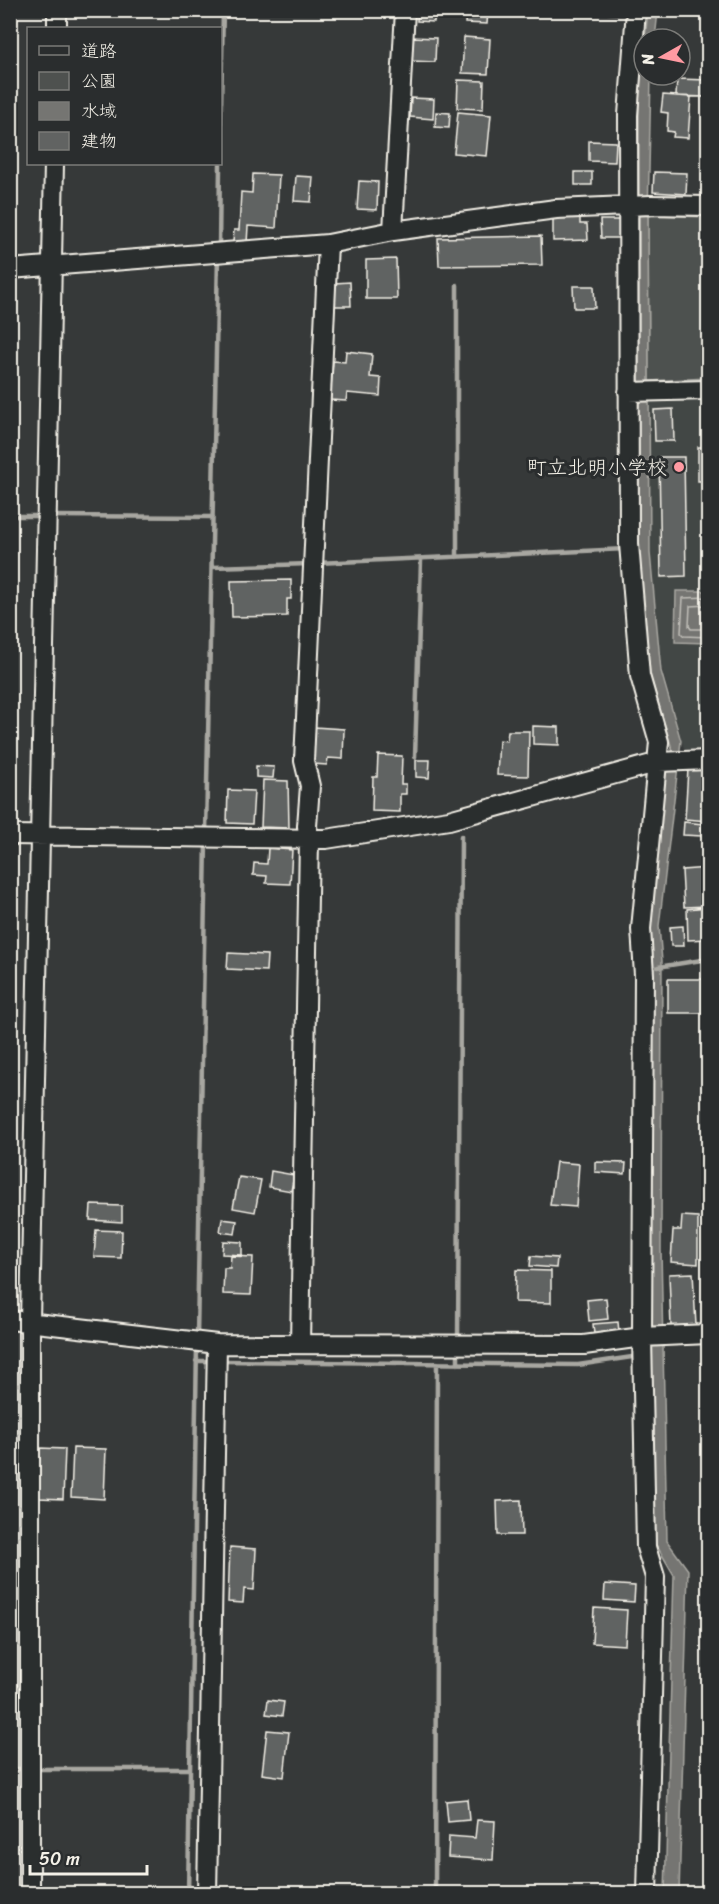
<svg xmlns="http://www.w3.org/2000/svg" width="719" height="1904" font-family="Sriracha,'Klee One',sans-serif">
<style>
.built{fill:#434645}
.green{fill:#4e514f;stroke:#a1a19c;stroke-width:1.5}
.water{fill:#757572;stroke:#a8a7a1;stroke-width:1.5}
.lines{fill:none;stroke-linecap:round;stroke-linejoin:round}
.shore{stroke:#c1bfb9;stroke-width:1.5}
.stream{stroke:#a8a7a1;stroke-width:4.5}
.building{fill:#616362;stroke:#f4f1e8;stroke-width:1.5}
.minor-casing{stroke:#f4f1e8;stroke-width:22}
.minor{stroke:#2a2d2e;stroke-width:18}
.poi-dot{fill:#ff9aa2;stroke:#2a2d2e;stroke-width:2}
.labels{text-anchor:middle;stroke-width:6;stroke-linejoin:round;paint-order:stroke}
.poi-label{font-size:20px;fill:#f4f1e8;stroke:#2a2d2e;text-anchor:end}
</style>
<rect width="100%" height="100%" fill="#363939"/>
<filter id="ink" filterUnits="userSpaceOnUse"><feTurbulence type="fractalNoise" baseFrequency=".0167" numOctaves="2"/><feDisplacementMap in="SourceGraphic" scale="12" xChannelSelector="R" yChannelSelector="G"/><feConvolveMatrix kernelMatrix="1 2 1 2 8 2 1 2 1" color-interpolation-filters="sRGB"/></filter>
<g filter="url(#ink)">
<!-- built -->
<path class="built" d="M 652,215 L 708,217 L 708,753 L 685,752 L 662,669 L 659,648 L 650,553 L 648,217 Z"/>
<!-- green -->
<path class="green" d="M 652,215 L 708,217 L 708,378 L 649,381 L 648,217 Z"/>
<!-- water -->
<path class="water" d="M 648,11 L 658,11 L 655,39 L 645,39 Z
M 644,47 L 644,75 L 651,75 L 648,217 L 650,553 L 661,671 L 681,741 L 659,926 L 662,961 L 661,1250 L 667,1541 L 688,1570 L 679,1894 L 665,1893 L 674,1575 L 655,1543 L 650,1251 L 653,963 L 650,928 L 666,771 L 671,766 L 673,752 L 650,675 L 639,553 L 639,96 Z
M 676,591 L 708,591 L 708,643 L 675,642 Z"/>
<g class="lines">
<!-- shore -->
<path class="shore" d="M 708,597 L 683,598 L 681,633 L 684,636 L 708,637
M 708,605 L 690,606 L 689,626 L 691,629 L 708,629"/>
<!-- stream -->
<path class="stream" d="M 220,156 L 223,10
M 219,248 L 220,164
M 457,285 L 457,557
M 10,516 L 42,516
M 50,516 L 213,517
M 317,563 L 626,549
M 212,567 L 309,564
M 415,757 L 421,560
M 206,833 L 218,256
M 658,967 L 708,959
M 197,1337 L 206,841
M 458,1341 L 461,836
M 196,1361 L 214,1361
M 222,1361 L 578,1365 L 639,1356
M 458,1364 L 458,1349
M 10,1769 L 25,1769
M 33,1769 L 190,1769
M 188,1894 L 197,1345
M 435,1894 L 437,1363"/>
</g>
<!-- building -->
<path class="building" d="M 418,10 L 435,10 L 434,22 L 417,21 Z
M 466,10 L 488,10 L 487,24 L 465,23 Z
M 588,10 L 618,10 L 617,14 L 588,12 Z
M 412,37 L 436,38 L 435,62 L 411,61 Z
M 464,37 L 490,39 L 488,74 L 462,73 Z
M 677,79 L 708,80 L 707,97 L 676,96 Z
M 458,80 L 484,81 L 483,109 L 457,108 Z
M 663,95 L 691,97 L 688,138 L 673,137 L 674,132 L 667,131 L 668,113 L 661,112 Z
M 411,98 L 434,99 L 433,119 L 410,117 Z
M 436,112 L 450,113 L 449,128 L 435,127 Z
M 458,112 L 491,115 L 487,156 L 454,153 Z
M 589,141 L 616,142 L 615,162 L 589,161 Z
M 575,172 L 592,172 L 592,185 L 575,185 Z
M 654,172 L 687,173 L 686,194 L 653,192 Z
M 253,174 L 279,175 L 276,228 L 248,226 L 247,243 L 233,242 L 234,230 L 239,230 L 241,192 L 252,193 Z
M 296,176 L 313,177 L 311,202 L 294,201 Z
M 359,181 L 378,182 L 377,210 L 357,209 Z
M 553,217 L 580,217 L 580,224 L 587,224 L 588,240 L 553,241 Z
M 600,220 L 619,220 L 619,238 L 601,238 Z
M 541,236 L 542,265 L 439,266 L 438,238 Z
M 396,259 L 397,299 L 366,299 L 366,260 Z
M 350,282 L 351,306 L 335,306 L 335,283 Z
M 573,286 L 594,286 L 595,308 L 574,308 Z
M 346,351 L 372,354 L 370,377 L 381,378 L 380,396 L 347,393 L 346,401 L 330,400 L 333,361 L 345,362 Z
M 673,409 L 674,441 L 655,441 L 654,410 Z
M 698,447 L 708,447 L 708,481 L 698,481 Z
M 659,457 L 684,457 L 686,576 L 661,577 Z
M 291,580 L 291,599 L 287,599 L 287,616 L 232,617 L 231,581 Z
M 533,726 L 559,727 L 559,745 L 533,744 Z
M 314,727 L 344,729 L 343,759 L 328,758 L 327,765 L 313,764 Z
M 508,731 L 529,731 L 528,776 L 497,775 L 499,740 L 507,741 Z
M 378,755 L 402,756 L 401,784 L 406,784 L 406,794 L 400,794 L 400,812 L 372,811 L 373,777 L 377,777 Z
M 416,760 L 430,760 L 429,778 L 416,777 Z
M 256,766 L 274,767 L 273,778 L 256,777 Z
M 688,769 L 708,771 L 708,821 L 685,819 Z
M 263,780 L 288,781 L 289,828 L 261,827 Z
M 228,790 L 254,791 L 252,824 L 227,823 Z
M 684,822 L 703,824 L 702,836 L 683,835 Z
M 268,848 L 292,850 L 290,884 L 266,883 L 267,876 L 253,875 L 254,863 L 267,864 Z
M 708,868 L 708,906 L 684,907 L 682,870 Z
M 708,907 L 708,939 L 688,940 L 687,909 Z
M 683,926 L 684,946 L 671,946 L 670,927 Z
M 228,953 L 267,955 L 266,971 L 227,969 Z
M 668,979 L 703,979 L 703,1013 L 668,1013 Z
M 556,1162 L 579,1164 L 576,1207 L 550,1205 Z
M 595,1162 L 626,1163 L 625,1174 L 595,1172 Z
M 271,1171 L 294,1175 L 291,1191 L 269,1187 Z
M 239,1177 L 261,1180 L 255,1212 L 233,1208 Z
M 91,1205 L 122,1206 L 122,1222 L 90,1220 Z
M 682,1216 L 698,1217 L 698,1264 L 671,1262 L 673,1230 L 681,1230 Z
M 222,1219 L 237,1221 L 235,1234 L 220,1232 Z
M 96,1230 L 122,1231 L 121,1258 L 94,1257 Z
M 223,1241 L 242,1242 L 242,1255 L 222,1254 Z
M 231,1256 L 253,1257 L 251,1295 L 223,1294 L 224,1268 L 230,1268 Z
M 531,1256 L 557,1258 L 556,1268 L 530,1266 Z
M 516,1270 L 551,1271 L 551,1303 L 515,1302 Z
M 693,1273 L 696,1325 L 671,1327 L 669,1274 Z
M 606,1298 L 608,1319 L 589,1321 L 587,1300 Z
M 618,1322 L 619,1332 L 594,1334 L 593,1324 Z
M 40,1448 L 65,1449 L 63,1499 L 38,1498 Z
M 73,1448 L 106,1449 L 104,1499 L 71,1497 Z
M 521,1500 L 522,1535 L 498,1535 L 497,1501 Z
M 706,1506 L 708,1506 L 708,1529 L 706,1529 Z
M 230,1547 L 256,1549 L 254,1590 L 244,1589 L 243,1603 L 228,1602 Z
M 605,1584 L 635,1586 L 634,1602 L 604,1600 Z
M 594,1608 L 627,1610 L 625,1645 L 592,1643 Z
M 268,1700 L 284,1702 L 282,1716 L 266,1714 Z
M 267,1730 L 289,1732 L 284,1777 L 262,1774 Z
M 467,1799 L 469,1820 L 448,1822 L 446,1801 Z
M 477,1820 L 495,1821 L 493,1860 L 448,1857 L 449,1836 L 475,1838 Z"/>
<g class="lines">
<!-- minor casing -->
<g class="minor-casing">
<path id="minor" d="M 636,10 L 628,115 L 629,544 L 640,676 L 659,742 L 641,929 L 644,975 L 642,1337 L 646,1547 L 655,1577 L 647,1894
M 57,28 L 57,10
M 393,231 L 405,10
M 10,269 L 328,244 L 393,231 L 556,209 L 651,205 L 708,206
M 628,392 L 708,390
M 10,835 L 326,839 L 449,820 L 659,762 L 708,760
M 10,1320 L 217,1344 L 584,1345 L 642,1337 L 708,1334
M 300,1344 L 309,840 L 307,826 L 310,786 L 304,761 L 328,244
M 30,1894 L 30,1321 L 54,164
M 207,1894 L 217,1344"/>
</g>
<!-- minor -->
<use href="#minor" class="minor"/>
</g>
</g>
<!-- markers -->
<circle class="poi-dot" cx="679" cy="467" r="6"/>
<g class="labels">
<!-- poi labels -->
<g class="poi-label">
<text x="667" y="474">町立北明小学校</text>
</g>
</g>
<!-- margin -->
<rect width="719" height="1904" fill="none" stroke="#2a2d2e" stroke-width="36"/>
<rect x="18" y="18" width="683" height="1868" fill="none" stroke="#f4f1e8" stroke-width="2" filter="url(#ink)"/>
<!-- legend -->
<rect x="27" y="27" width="195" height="138" fill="#2a2d2e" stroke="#7b7b78" stroke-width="1.5"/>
<rect x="39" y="46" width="30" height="9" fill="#2a2d2e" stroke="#7b7b78" stroke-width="1.5"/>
<text x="81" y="57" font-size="18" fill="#f4f1e8">道路</text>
<rect x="39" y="72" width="30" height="18" fill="#4e514f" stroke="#7b7b78" stroke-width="1.5"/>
<text x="81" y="87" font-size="18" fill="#f4f1e8">公園</text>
<rect x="39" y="102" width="30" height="18" fill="#757572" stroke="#7b7b78" stroke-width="1.5"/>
<text x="81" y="117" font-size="18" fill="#f4f1e8">水域</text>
<rect x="39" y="132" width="30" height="18" fill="#616362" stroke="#7b7b78" stroke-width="1.5"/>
<text x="81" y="147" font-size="18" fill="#f4f1e8">建物</text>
<!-- north arrow -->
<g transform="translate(662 57) rotate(261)"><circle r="28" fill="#2a2d2e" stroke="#7b7b78" stroke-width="1.5"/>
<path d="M0-4.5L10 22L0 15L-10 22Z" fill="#ff9aa2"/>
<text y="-9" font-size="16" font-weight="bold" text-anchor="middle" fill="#f4f1e8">N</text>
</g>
<!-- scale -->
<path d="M30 1865v9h117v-9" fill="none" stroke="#f4f1e8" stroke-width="3"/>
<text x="39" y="1865" font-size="18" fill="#f4f1e8" stroke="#2a2d2e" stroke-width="4.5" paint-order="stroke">50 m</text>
</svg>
